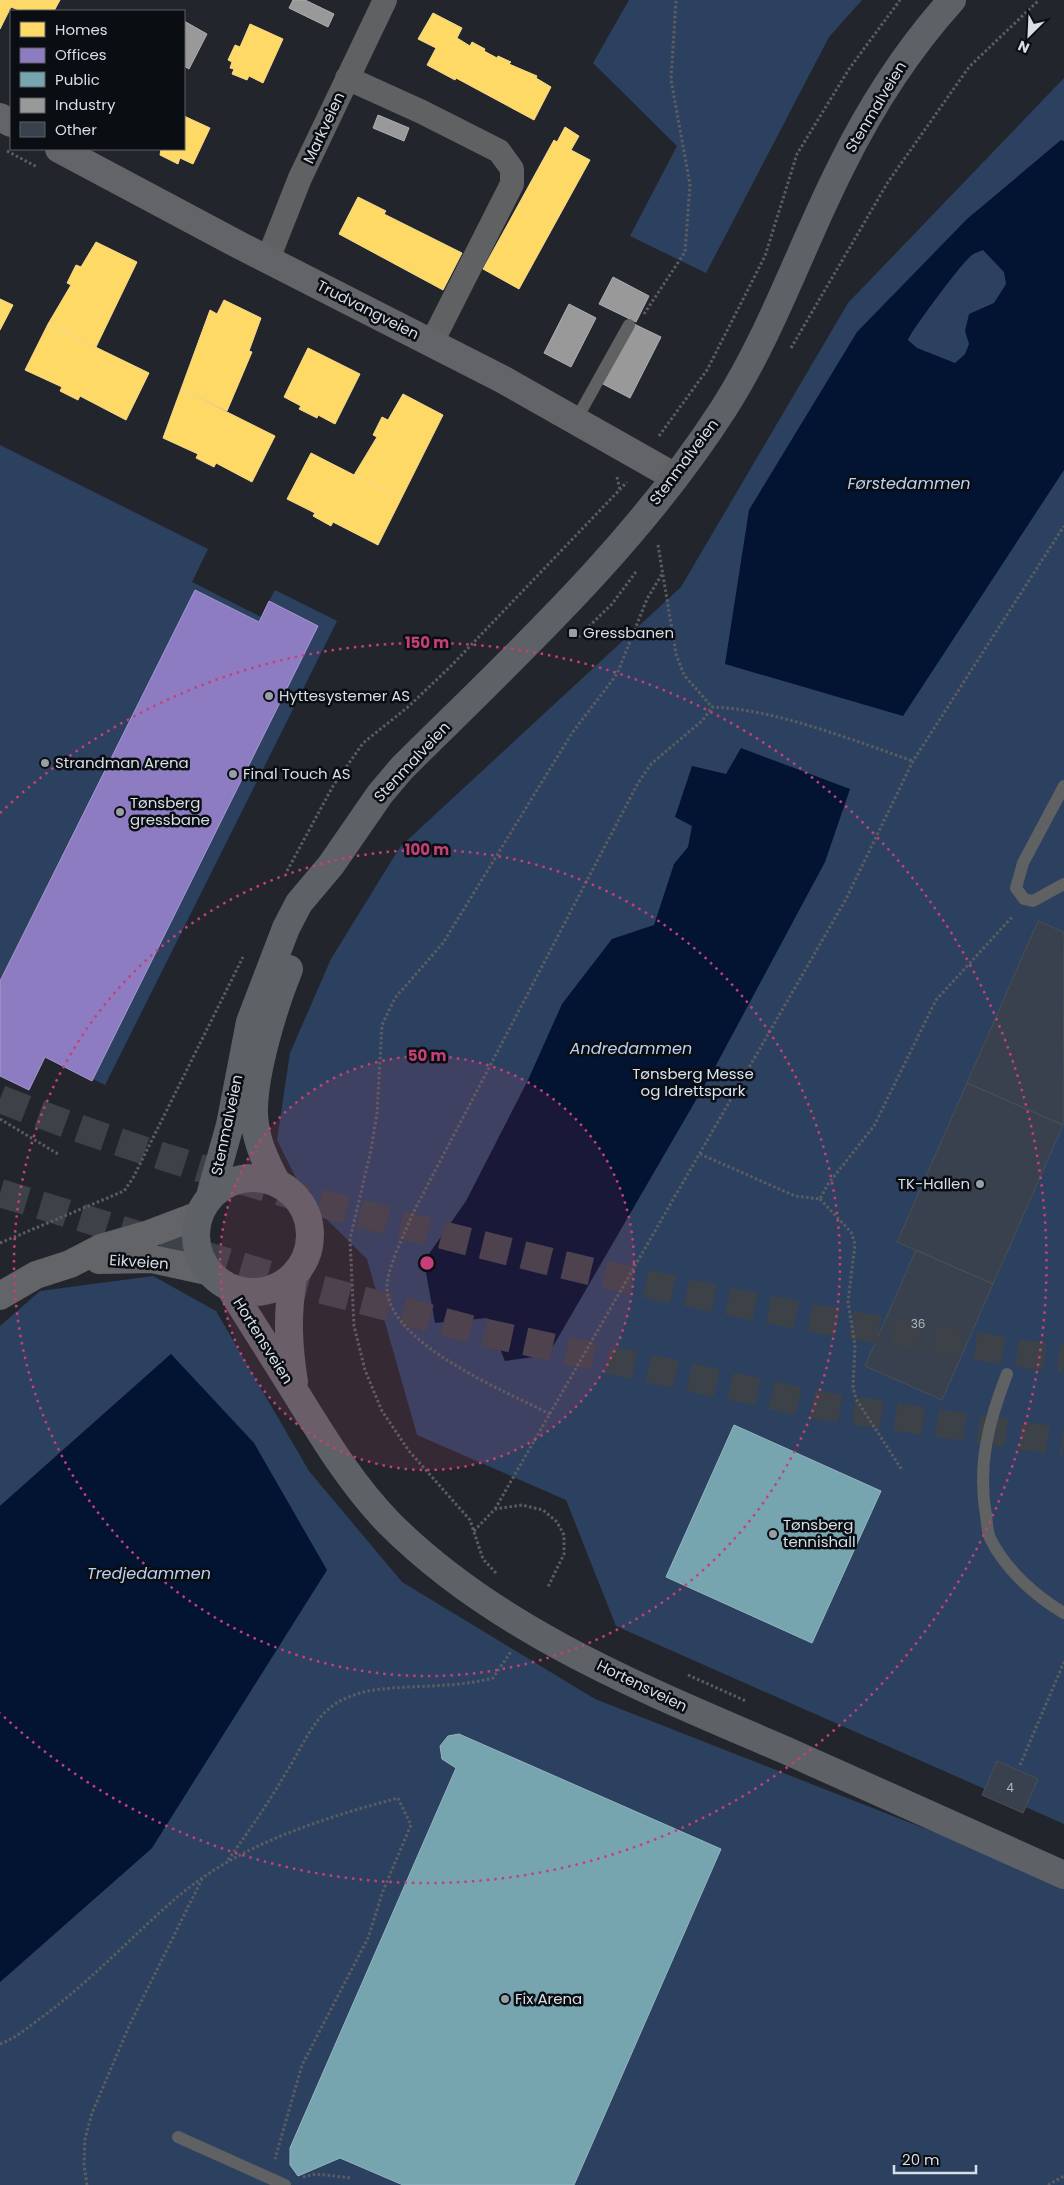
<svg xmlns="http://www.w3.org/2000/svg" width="1064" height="2185" font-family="Poppins,sans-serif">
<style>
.green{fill:#2c415f}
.water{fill:#031332;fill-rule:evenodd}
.homes{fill:#ffd966;stroke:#f3da8c}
.offices{fill:#8e7cc3;stroke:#a499ce}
.public{fill:#76a5af;stroke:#93b6c0}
.industry{fill:#999;stroke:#acaeb0}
.building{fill:#38414d;stroke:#4b4f54}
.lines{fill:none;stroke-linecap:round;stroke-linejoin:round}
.primary-tunnel{stroke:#3d4248;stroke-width:28;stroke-dasharray:28 14;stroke-linecap:butt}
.path{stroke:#5b5d60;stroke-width:3;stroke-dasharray:2.5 2.5;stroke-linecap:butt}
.service{stroke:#5f6163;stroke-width:12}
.minor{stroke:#5f6163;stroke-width:24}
.secondary{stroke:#626468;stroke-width:28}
.primary{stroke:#5e6267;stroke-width:28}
.ring{fill:none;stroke:#c64077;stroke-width:2.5;stroke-dasharray:2.5 5}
.poi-dot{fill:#989ea5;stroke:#0a0e13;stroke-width:2}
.labels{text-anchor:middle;stroke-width:5;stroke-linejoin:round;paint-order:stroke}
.number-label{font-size:12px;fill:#b0b7c0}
.street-label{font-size:15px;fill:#d8dee6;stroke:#0a0e13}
.poi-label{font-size:15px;fill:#d8dee6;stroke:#0a0e13;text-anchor:start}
.park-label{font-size:15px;fill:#d8e3f3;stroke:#0a0e13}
.water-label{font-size:16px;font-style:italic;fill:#bdd2f1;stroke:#0a0e13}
.centre{fill:#c64077;stroke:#0a0e13;stroke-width:2.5}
.ring-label{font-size:15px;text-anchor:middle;font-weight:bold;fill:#c64077;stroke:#0a0e13;stroke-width:5;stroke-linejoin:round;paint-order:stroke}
</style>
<rect width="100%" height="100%" fill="#22262c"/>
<!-- green -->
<path class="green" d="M 629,0 L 862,0 L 829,37 L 706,273 L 630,236 L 677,146 L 593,63 Z
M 1064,78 L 1064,1824 L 616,1626 L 566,1500 L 417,1435 L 367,1259 L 307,1200 L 277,1140 L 290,1053 L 331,959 L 400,847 L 681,587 L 848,303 Z
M 0,445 L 208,549 L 192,582 L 261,617 L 275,590 L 337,621 L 105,1085 L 59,1062 L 0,1004 Z
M 153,1276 L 216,1311 L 309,1471 L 402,1582 L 595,1699 L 1005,1860 L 1064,1887 L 1064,2185 L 0,2185 L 0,1982 L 152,1848 L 171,1354 L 0,1506 L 0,1326 L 40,1291 Z"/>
<!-- water -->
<path class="water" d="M 1061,140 L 1064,141 L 1064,470 L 903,716 L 725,664 L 749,510 L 857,332 L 967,219 ZM 983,250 L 1004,272 L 1006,284 L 994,303 L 969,314 L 965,331 L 969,344 L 965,354 L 955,363 L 917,348 L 908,340 C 911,331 963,261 972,255 C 975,253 980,251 983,250 Z
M 741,748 L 850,789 L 825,862 L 714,1069 L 548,1355 L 505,1361 L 487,1318 L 435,1323 L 424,1261 L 466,1201 L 528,1080 L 562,1004 L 612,939 L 654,925 L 674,864 L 688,847 L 692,826 L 675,817 L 692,766 L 726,774 Z
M 171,1354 L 254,1443 L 327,1570 L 152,1848 L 0,1982 L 0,1506 Z"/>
<!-- homes -->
<path class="homes" d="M 0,0 L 60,0 L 54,11 L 21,11 L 11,7 L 0,29 Z
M 433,13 L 462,28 L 457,38 L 470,46 L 472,42 L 485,49 L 484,51 L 497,58 L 498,56 L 511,62 L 509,64 L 537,76 L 536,78 L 551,87 L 534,120 L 456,78 L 455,80 L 427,65 L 436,48 L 418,39 Z
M 250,24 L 283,39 L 263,83 L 249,76 L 247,80 L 232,74 L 234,69 L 230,68 L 232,62 L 228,60 L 235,45 L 240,47 Z
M 184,116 L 210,128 L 193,164 L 180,158 L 178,164 L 160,155 L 161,149 L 184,149 Z
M 565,127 L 579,136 L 571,150 L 590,160 L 519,289 L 483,269 L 554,140 L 557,142 Z
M 358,197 L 386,211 L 384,214 L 462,253 L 443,290 L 339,234 Z
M 96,242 L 137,262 L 96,347 L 48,324 L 71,285 L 67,283 L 76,265 L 81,267 Z
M 0,299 L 13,305 L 0,330 Z
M 224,300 L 261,318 L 249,351 L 252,352 L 227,411 L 181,389 L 210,310 L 217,314 Z
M 48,324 L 149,373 L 126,420 L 80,396 L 78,400 L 60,391 L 62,387 L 25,370 Z
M 308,348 L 360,374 L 335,424 L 318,415 L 317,418 L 299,409 L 301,406 L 284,397 Z
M 181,389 L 275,436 L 252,482 L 216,463 L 214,467 L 196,458 L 198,454 L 163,438 Z
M 403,394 L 443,415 L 401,499 L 354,475 L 377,437 L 373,435 L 382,417 L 388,420 Z
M 311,453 L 401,499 L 378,545 L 333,522 L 331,526 L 313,516 L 315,513 L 287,499 Z"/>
<!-- offices -->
<path class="offices" d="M 195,590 L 259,622 L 269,601 L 318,626 L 92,1081 L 45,1057 L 29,1090 L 0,1076 L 0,981 Z"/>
<!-- public -->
<path class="public" d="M 734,1425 L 881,1491 L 812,1643 L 666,1577 Z
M 459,1734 L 721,1849 L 574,2185 L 403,2185 L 340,2158 L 298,2176 L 290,2165 L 290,2148 L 456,1768 L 442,1759 L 440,1746 L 448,1736 Z"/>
<!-- industry -->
<path class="industry" d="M 293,0 L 305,0 L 334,14 L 328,27 L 289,8 Z
M 184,21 L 207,34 L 189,69 L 184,66 Z
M 378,115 L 409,128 L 404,141 L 373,128 Z
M 613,277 L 649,296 L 636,322 L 599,304 Z
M 569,304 L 596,318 L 571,367 L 544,353 Z
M 634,324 L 661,337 L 630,398 L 603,384 Z"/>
<!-- building -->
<path class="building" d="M 1038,921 L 1064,932 L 1063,1125 L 967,1083 Z
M 967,1083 L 1063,1125 L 993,1284 L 897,1242 Z
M 916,1250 L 993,1284 L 942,1400 L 865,1366 Z
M 997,1761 L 1038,1779 L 1023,1813 L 982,1795 Z"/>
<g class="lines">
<!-- primary-tunnel -->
<path class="primary-tunnel" d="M 0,1099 C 169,1165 347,1212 523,1255 C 657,1288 792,1316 928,1338 C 973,1345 1018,1354 1064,1359
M 0,1193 L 293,1282 L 482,1332 L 817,1405 L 1064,1442"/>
<!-- path -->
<path class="path" d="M 7,151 L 37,167
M 644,314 L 685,252 L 690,184 L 671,80 L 676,0
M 791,348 L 888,182 L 969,67 L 1039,0
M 659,436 L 707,370 L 765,256 L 797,154 L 849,69 L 900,0
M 617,477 L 620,490
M 658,545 L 676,654 L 684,675 L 712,707
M 578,637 L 612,604 L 636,572
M 287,871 L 333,786 L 363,743 L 408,707 L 451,666 L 627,482
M 0,1119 L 58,1154
M 700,1154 L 795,1196 L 820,1199 L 828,1184 L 874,1126 L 936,1000 L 1013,916
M 820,1199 L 851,1232 L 855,1244 L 848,1302 L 855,1345 L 853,1387 L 856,1399 L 902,1470
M 0,1243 L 124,1191 L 133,1178 L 243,957
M 550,1414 C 507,1392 383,1342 387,1284 C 389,1265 405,1232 413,1213 L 638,783 L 651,764 L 703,720 L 712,707 C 775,709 852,740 913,761
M 495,1509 L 846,899 L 913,761 L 1064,526
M 474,1531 L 495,1509 L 522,1505 L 543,1510 L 557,1522 L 564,1535 L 564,1554 L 548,1587
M 496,1573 L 483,1559 L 470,1520 L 409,1451 L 382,1411 L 365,1370 L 354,1326 L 350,1239 L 371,1150 L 377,1113 L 382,1025 L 395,998 L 443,943 L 572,733 L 617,674 L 647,599 L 662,574
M 688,1675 L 746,1701
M 1020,1765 L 1064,1662
M 228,1860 C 249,1831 269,1802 287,1771 C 300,1751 311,1723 330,1708 C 340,1699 355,1694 368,1691 C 409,1684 452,1689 493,1678 L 512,1650
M 0,2044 C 14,2039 26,2029 38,2020 C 88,1984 129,1939 175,1899 C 237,1845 320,1819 398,1798 L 411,1825 L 383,1891 L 368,1938 L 302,2065 L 275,2159
M 303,2177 L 316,2174 L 352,2178
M 87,2185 L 84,2165 L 85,2139 L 92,2113 L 130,2024 L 202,1879
M 1048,2185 L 1064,2176"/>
<!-- service -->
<path class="service" d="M 576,420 L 629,325
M 1064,786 L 1023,863 L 1016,888 L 1024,899 L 1033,901 L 1064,884
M 1007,1374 C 989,1420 977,1465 986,1515 C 987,1522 987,1531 990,1538 C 1005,1569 1035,1596 1064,1613
M 178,2137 L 285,2185"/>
<!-- minor -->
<path class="minor" d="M 347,78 L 422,112 L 499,151 L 512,169 L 512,184 L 432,342
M 268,259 L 300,178 L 385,0"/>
<!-- secondary -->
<path class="secondary" d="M 0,117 L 11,123
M 59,149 L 241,246 L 502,379 L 675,477
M 99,1260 L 152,1259 L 207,1271
M 0,1296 L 36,1275 L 70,1264 L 101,1248 L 146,1235 L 199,1215"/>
<!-- primary -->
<path class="primary" d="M196 1235a57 57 0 1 1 114 0a57 57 0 1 1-114 0Z
M 277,1183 C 265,1161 255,1139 254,1114 C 253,1074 274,1006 289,969
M 210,1196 L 230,1125 L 250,1022 L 286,928 L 299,903 L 331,865 L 380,794 L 402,768 C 516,655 637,544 724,408 C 772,333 801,246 841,167 C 871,106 907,50 952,0
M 293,1277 C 287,1315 288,1344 294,1382
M 230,1288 C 252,1324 275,1359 297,1395 C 325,1440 352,1485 389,1523 C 498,1632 646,1690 785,1750 C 878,1791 971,1833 1064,1875"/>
</g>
<!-- distance rings -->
<circle cx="427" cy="1263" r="207" fill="#c64077" fill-opacity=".12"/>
<g class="ring">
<circle cx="427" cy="1263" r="207"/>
<circle cx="427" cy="1263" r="413"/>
<path d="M0 813A620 620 0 1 1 0 1713"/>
</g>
<!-- markers -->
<g class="poi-dot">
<rect x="568" y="628" width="10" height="10" rx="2.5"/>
<circle cx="269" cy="696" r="5"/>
<circle cx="45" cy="763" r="5"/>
<circle cx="233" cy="774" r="5"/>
<circle cx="120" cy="812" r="5"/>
<circle cx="980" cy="1184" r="5"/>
<circle cx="773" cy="1534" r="5"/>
<circle cx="505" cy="1999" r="5"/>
</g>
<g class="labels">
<!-- number labels -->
<g class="number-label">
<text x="918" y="1328">36</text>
<text x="1010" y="1792">4</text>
</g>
<!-- street labels -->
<g class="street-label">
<text transform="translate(876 107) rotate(-59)" y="5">Stenmalveien</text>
<text transform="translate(324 128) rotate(-65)" y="5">Markveien</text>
<text transform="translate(368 310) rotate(27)" y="5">Trudvangveien</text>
<text transform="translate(684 462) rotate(-53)" y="5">Stenmalveien</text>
<text transform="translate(412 762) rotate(-47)" y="5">Stenmalveien</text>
<text transform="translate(227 1125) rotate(-78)" y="5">Stenmalveien</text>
<text transform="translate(139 1262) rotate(4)" y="5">Eikveien</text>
<text transform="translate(263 1341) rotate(58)" y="5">Hortensveien</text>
<text transform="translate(642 1686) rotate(26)" y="5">Hortensveien</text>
</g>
<!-- poi labels -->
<g class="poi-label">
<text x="583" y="638">Gressbanen</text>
<text x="279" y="701">Hyttesystemer AS</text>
<text x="55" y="768">Strandman Arena</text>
<text x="243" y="779">Final Touch AS</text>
<text x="130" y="808">Tønsberg<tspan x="130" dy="17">gressbane</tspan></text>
<text x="970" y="1189" text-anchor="end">TK-Hallen</text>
<text x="783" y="1530">Tønsberg<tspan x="783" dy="17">tennishall</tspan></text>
<text x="515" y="2004">Fix Arena</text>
</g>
<!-- park labels -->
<g class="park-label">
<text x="693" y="1079">Tønsberg Messe<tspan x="693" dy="17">og Idrettspark</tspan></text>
</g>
<!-- water labels -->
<g class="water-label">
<text x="909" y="489">Førstedammen</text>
<text x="631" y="1054">Andredammen</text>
<text x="149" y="1579">Tredjedammen</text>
</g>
</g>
<circle cx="427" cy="1263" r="8" class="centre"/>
<g class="ring-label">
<text x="427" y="648">150 m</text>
<text x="427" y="855">100 m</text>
<text x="427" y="1061">50 m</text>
</g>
<!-- legend -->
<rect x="10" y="10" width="175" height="140" fill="#0a0e13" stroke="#5c6167"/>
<rect x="20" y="22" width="25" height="15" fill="#ffd966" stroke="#5c6167"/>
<text x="55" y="35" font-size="15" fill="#d8dee6">Homes</text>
<rect x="20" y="48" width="25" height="15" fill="#8e7cc3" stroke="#5c6167"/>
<text x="55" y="60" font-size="15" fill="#d8dee6">Offices</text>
<rect x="20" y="72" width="25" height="15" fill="#76a5af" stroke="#5c6167"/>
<text x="55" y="85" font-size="15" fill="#d8dee6">Public</text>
<rect x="20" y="98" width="25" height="15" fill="#999999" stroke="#5c6167"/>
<text x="55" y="110" font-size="15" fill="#d8dee6">Industry</text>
<rect x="20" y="122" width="25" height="15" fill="#38414d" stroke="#5c6167"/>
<text x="55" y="135" font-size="15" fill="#d8dee6">Other</text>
<!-- north arrow -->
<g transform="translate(1029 35) rotate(204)" stroke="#0a0e13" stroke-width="4" paint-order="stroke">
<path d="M0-4L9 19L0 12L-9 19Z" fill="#d8dee6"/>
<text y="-8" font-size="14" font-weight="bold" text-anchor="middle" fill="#d8dee6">N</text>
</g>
<!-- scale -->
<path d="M894 2165v8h82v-8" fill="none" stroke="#d8dee6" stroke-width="2.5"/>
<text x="902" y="2165" font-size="15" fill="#d8dee6" stroke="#0a0e13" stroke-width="4" paint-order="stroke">20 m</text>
</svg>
